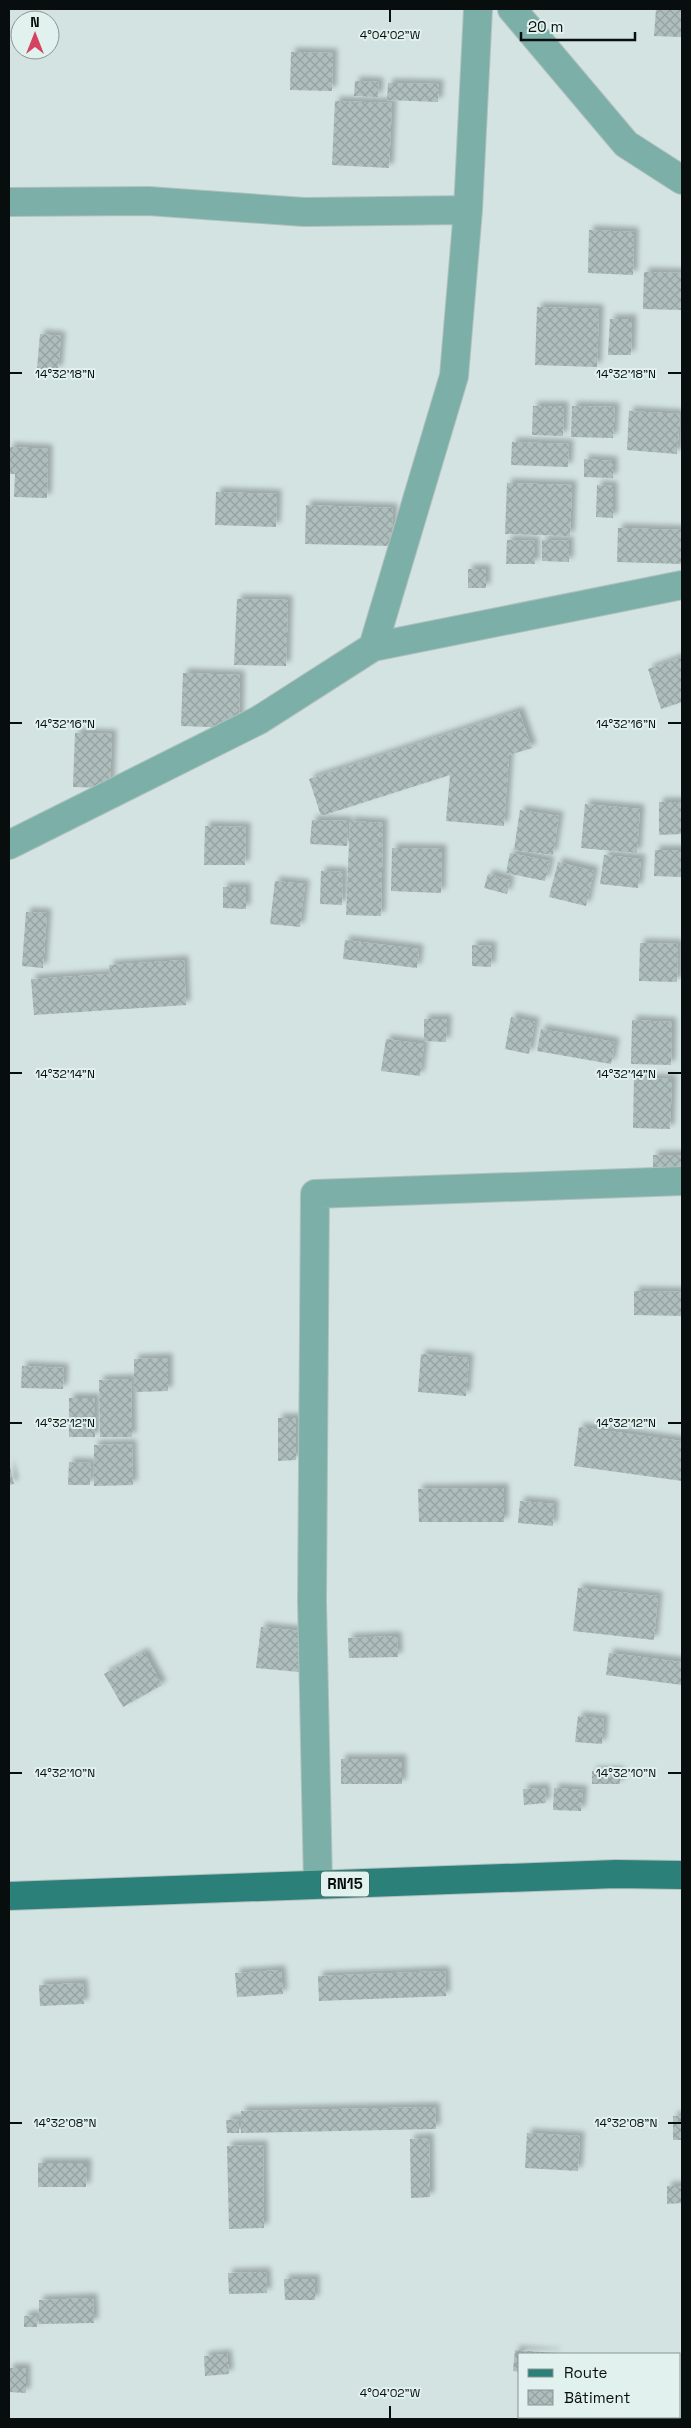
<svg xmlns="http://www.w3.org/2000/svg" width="691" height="2428" font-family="'Space Grotesk',sans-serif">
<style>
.building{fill:url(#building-cross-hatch);filter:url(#shadow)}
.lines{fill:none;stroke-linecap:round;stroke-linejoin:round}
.minor-casing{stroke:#b2c1bf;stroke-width:30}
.primary-casing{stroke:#b2c1bf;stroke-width:30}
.minor{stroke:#7dafa9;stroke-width:28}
.primary{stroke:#2c807a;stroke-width:28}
.ticks{fill:none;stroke:#080d0d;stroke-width:2}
.labels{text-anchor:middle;stroke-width:4;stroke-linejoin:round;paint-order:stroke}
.shield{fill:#e0f1ee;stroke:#495150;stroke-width:1}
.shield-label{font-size:15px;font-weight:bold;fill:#080d0d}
.ticks-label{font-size:12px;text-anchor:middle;fill:#080d0d;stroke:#e0f1ee;stroke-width:4;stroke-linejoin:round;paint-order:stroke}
</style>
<defs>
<pattern id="building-cross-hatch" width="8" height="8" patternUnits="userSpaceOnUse" patternTransform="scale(1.25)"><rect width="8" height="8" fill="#aebebc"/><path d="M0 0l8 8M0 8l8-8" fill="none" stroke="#94a2a0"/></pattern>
<filter id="shadow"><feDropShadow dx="4.5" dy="-4.5" stdDeviation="2.5" flood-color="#0004"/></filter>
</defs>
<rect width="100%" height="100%" fill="#d2e3e1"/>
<!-- building -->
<path class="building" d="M 656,9 L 682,9 L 682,37 L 654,36 Z
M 291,52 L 333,53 L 332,91 L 290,90 Z
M 355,81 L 379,82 L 378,97 L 354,96 Z
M 388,83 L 439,84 L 438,102 L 387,100 Z
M 335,101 L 392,103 L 389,168 L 332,165 Z
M 589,230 L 634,232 L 633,275 L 588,273 Z
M 644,272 L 682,273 L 682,310 L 643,309 Z
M 537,307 L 599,309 L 597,367 L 535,365 Z
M 610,319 L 632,319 L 631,355 L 608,355 Z
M 40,334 L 61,336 L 58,370 L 37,369 Z
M 533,406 L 564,406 L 563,436 L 532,435 Z
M 572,406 L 615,407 L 613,438 L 571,437 Z
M 629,411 L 680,414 L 677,454 L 627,450 Z
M 512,442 L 569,444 L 568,467 L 511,465 Z
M 9,447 L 48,449 L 47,498 L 14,497 L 15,474 L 9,474 Z
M 584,459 L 613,461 L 613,478 L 584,477 Z
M 507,483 L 572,485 L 570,536 L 505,534 Z
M 597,485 L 613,486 L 613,518 L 596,517 Z
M 216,492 L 277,494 L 276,527 L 215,525 Z
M 306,505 L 393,508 L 392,546 L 305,544 Z
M 618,528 L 682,530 L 682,564 L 617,562 Z
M 507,540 L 535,541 L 535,564 L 506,564 Z
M 542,540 L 569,541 L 569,562 L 542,561 Z
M 468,569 L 486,569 L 486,588 L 468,588 Z
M 237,599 L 288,600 L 286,666 L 234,665 Z
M 682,657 L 682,702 L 661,709 L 648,669 Z
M 183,673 L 240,675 L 239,728 L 181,726 Z
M 519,711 L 532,748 L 509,755 L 504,826 L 446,821 L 450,775 L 321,816 L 309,779 Z
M 75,733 L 112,734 L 110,788 L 73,787 Z
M 659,802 L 682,802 L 682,834 L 659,835 Z
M 585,804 L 640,809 L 637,853 L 581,848 Z
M 520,810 L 559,816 L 553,855 L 514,850 Z
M 312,820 L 348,821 L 347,846 L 310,844 Z
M 350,821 L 383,823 L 381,916 L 346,915 Z
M 205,826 L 246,827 L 245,865 L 204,865 Z
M 392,848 L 442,849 L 441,893 L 391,891 Z
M 655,850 L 682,850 L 682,877 L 654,876 Z
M 510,853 L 550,861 L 545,881 L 506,873 Z
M 604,855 L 641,859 L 638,888 L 600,884 Z
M 558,862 L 594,871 L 586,906 L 549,897 Z
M 321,871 L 343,872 L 342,905 L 320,904 Z
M 488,874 L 510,880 L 507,894 L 484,888 Z
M 275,881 L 305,884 L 300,927 L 270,924 Z
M 223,887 L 246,887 L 246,909 L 223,908 Z
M 26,912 L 47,913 L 43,968 L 22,966 Z
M 345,940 L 419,949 L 417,968 L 343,959 Z
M 640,943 L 678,944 L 677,982 L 639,981 Z
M 472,945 L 492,946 L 491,967 L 472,966 Z
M 184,960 L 186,1005 L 34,1015 L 31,979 L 110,974 L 109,965 Z
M 511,1017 L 535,1022 L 529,1054 L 505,1049 Z
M 424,1019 L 447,1019 L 446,1042 L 424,1041 Z
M 632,1020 L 672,1022 L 671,1065 L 631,1064 Z
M 541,1029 L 615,1042 L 611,1064 L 537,1051 Z
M 386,1039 L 424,1044 L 420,1076 L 381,1071 Z
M 634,1078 L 672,1079 L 670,1129 L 633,1128 Z
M 653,1155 L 682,1155 L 682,1175 L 653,1175 Z
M 634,1291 L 682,1292 L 682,1316 L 634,1315 Z
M 421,1354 L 469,1358 L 466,1396 L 418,1392 Z
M 168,1358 L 168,1391 L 134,1392 L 134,1359 Z
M 22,1366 L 64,1368 L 63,1389 L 21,1388 Z
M 131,1379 L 132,1437 L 100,1437 L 99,1380 Z
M 69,1398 L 95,1398 L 95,1437 L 69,1437 Z
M 278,1418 L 296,1418 L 296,1460 L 278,1461 Z
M 579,1427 L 682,1441 L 682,1481 L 574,1466 Z
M 132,1444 L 133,1485 L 94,1486 L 94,1445 Z
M 69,1462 L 91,1463 L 90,1485 L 68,1485 Z
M 9,1463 L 14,1484 L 9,1485 Z
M 504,1488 L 504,1522 L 419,1522 L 418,1489 Z
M 520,1501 L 554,1504 L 553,1526 L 518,1523 Z
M 578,1588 L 658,1596 L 654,1640 L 573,1631 Z
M 261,1627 L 302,1631 L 299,1672 L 256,1668 Z
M 397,1636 L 398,1657 L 349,1658 L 348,1638 Z
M 144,1652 L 162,1685 L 123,1707 L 104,1674 Z
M 609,1653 L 682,1662 L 682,1685 L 606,1675 Z
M 578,1716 L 604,1719 L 602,1744 L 575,1742 Z
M 341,1759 L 402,1759 L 402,1784 L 341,1784 Z
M 592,1771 L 620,1771 L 620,1784 L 592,1784 Z
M 545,1788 L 546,1803 L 524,1805 L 523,1789 Z
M 554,1788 L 583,1790 L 581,1811 L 553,1810 Z
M 281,1970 L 283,1994 L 237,1997 L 235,1973 Z
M 445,1971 L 446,1996 L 319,2001 L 318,1976 Z
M 83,1983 L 84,2004 L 40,2006 L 39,1985 Z
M 435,2107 L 436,2129 L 241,2133 L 241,2111 Z
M 673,2116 L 682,2116 L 682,2140 L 673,2140 Z
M 239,2119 L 239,2133 L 227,2133 L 226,2120 Z
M 527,2133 L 580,2136 L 578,2171 L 525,2168 Z
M 429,2138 L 430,2197 L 411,2198 L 410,2139 Z
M 263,2145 L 264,2228 L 229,2229 L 227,2146 Z
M 38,2163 L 87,2163 L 86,2187 L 38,2187 Z
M 667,2186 L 682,2186 L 682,2203 L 667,2204 Z
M 266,2272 L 267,2293 L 229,2294 L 228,2273 Z
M 284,2279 L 315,2279 L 315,2300 L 285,2300 Z
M 93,2298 L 94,2323 L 39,2324 L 39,2300 Z
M 36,2315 L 37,2327 L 24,2327 L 24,2316 Z
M 515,2350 L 556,2353 L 556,2354 L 520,2354 L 520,2372 L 513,2371 Z
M 227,2354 L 229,2374 L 205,2376 L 204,2356 Z
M 9,2368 L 26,2368 L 26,2393 L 9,2392 Z
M 588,2417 L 604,2417 L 604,2419 L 588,2419 Z"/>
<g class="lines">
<!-- minor casing -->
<g class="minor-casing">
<path id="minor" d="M 512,9 L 626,144 L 682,180
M 9,202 L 148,201 L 304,212 L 468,210
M 373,647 L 454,376 L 468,210 L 478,9
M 9,845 L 259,720 L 373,647 L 682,585
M 318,1884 L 312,1601 L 315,1194 L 682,1181"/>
</g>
<!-- primary casing -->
<g class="primary-casing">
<path id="primary" d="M 9,1896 L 616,1874 L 682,1875"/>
</g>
<!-- minor -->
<use href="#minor" class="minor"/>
<!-- primary -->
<use href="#primary" class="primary"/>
</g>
<!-- ticks -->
<path class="ticks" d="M 390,10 L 390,22M 10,373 L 22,373M 668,373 L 681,373M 10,723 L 22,723M 668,723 L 681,723M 10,1073 L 22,1073M 668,1073 L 681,1073M 10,1423 L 22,1423M 668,1423 L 681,1423M 10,1773 L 22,1773M 668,1773 L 681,1773M 10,2123 L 22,2123M 668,2123 L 681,2123M 390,2406 L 390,2418"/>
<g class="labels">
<!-- shield labels -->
<rect class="shield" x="321" y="1871.5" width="48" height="25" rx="4"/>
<g class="shield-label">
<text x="345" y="1889">RN15</text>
</g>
</g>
<g class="ticks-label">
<text x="390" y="39">4°04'02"W</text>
<text x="65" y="378">14°32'18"N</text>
<text x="626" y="378">14°32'18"N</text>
<text x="65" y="728">14°32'16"N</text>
<text x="626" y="728">14°32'16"N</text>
<text x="65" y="1078">14°32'14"N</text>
<text x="626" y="1078">14°32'14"N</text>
<text x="65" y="1427">14°32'12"N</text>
<text x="626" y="1427">14°32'12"N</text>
<text x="65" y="1777">14°32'10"N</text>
<text x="626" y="1777">14°32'10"N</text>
<text x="65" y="2127">14°32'08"N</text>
<text x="626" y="2127">14°32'08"N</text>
<text x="390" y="2397">4°04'02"W</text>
</g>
<!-- border -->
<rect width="691" height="2428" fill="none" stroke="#080d0d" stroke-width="20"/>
<!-- legend -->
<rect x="518" y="2353" width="162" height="65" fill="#e0f1ee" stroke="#8a9694"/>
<rect x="528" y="2369" width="25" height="8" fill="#2c807a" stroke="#8a9694"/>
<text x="564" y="2378" font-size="15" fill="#080d0d">Route</text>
<rect x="528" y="2390" width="25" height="15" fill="url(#building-cross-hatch)" stroke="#8a9694"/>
<text x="564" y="2403" font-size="15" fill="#080d0d">Bâtiment</text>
<!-- north arrow -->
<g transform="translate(35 35)"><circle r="24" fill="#e0f1ee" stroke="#8a9694"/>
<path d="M0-4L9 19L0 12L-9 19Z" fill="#d44462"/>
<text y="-8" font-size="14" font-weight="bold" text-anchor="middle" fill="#080d0d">N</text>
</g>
<!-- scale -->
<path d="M521 32v8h114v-8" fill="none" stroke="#080d0d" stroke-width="2.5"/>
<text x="528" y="32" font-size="15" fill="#080d0d" stroke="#e0f1ee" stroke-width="4" paint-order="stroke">20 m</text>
</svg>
